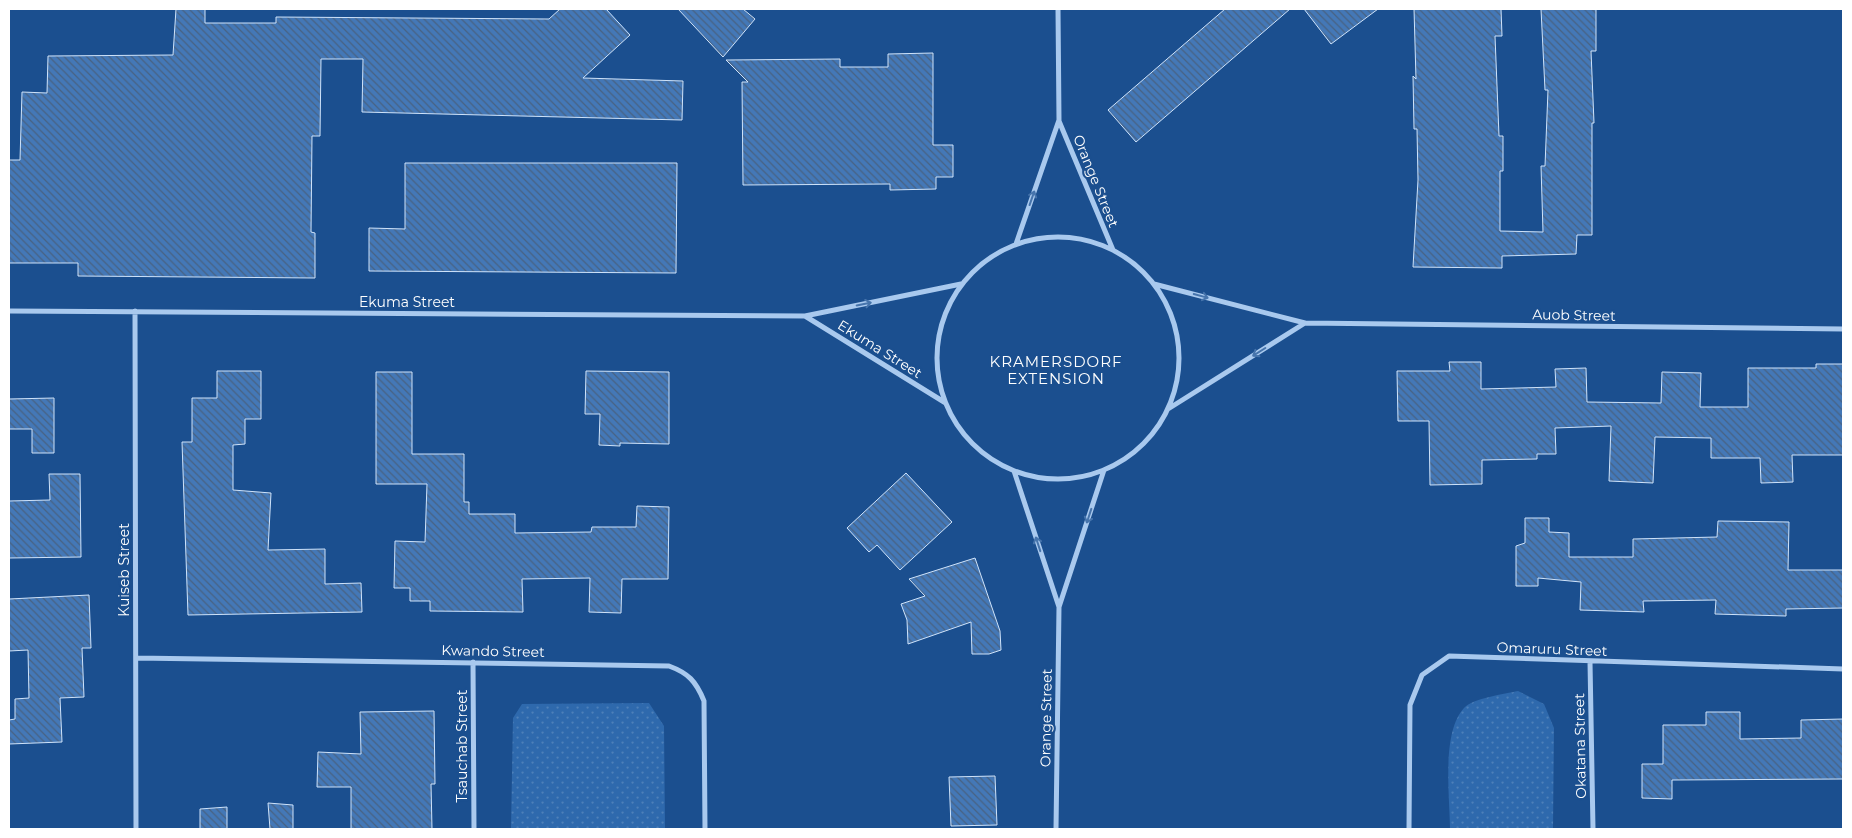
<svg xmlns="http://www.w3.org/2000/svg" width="1852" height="838" font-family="Montserrat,sans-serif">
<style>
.park{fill:url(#park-dots)}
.building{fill:url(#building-back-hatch);stroke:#cfe3fa}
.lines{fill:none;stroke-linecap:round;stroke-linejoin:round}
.street{stroke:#a9c9ee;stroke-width:5}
.oneway{stroke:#4674ac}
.labels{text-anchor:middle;stroke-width:4.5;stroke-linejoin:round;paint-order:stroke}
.street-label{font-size:14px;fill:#fff;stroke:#1b4f8f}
.neighbourhood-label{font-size:15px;letter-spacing:1px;fill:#fff;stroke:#1b4f8f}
</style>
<defs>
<pattern id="park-dots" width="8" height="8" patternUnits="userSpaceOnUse" patternTransform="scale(1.25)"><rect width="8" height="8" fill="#2e69ad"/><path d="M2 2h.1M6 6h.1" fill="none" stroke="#4d80b9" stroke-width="1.8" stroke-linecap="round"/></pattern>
<pattern id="building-back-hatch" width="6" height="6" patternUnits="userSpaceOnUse" patternTransform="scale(1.25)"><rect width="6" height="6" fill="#4478b7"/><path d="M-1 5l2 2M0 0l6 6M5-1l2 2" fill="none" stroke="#486282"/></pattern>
</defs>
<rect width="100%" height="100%" fill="#1b4f8f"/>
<!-- park -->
<path class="park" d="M 1518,691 L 1544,704 L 1554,728 L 1553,829 L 1450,829 C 1450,798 1441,733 1464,708 C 1473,698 1505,694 1518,691 Z
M 649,703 L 664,726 L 665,829 L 511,829 L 513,718 L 522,704 Z"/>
<!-- building -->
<path class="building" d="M 176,9 L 205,9 L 205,23 L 276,23 L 276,17 L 549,19 L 560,9 L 606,9 L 630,35 L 583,78 L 683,81 L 682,120 L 362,112 L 363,59 L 321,59 L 320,136 L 312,136 L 311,232 L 315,233 L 315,278 L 78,276 L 78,263 L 9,263 L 9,160 L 20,160 L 22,92 L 47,93 L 48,56 L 173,55 Z
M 678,9 L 743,9 L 755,19 L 723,57 Z
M 1225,9 L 1290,9 L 1136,142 L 1108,110 Z
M 1304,9 L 1378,9 L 1331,44 Z
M 1414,9 L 1501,9 L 1502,36 L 1495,36 L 1499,136 L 1503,136 L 1503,171 L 1500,171 L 1500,231 L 1543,232 L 1541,166 L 1545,166 L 1548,90 L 1545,90 L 1541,9 L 1596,9 L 1596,51 L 1591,51 L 1594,123 L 1592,123 L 1592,235 L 1577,235 L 1576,254 L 1502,256 L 1502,268 L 1413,267 L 1418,180 L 1417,129 L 1414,129 L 1413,76 L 1416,79 Z
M 933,53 L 933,145 L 953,145 L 953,177 L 936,177 L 936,189 L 890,190 L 890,184 L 743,185 L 742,82 L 748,82 L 726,60 L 840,59 L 840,67 L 888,67 L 888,54 Z
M 405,163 L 677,163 L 676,273 L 369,271 L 369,228 L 405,229 Z
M 1449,362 L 1481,362 L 1481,389 L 1556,387 L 1555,369 L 1586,368 L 1587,402 L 1661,403 L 1662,372 L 1701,373 L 1700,407 L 1748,407 L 1748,368 L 1816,368 L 1816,364 L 1843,364 L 1843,455 L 1792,455 L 1793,482 L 1761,483 L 1760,458 L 1711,458 L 1711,438 L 1655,437 L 1653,483 L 1609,481 L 1611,426 L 1555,428 L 1556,454 L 1537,454 L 1537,459 L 1482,460 L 1482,484 L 1430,485 L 1429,421 L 1398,421 L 1397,371 L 1450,371 Z
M 217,371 L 261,371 L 261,419 L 245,419 L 245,444 L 233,445 L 233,490 L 271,493 L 268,550 L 325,549 L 325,584 L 361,583 L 362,612 L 188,615 L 182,442 L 192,442 L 192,398 L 217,398 Z
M 586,371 L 669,372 L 669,444 L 620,443 L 620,446 L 599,445 L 600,414 L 585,414 Z
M 376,372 L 412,372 L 412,454 L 464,454 L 464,502 L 469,502 L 469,514 L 515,514 L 515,533 L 591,532 L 592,527 L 636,527 L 637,506 L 669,507 L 668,579 L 622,579 L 621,613 L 589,612 L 590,578 L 522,579 L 523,612 L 430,611 L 430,601 L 410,601 L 410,588 L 394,588 L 395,541 L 425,542 L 427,484 L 376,484 Z
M 54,398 L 54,453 L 32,453 L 32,429 L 9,429 L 9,399 Z
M 906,473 L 952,522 L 900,570 L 877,545 L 869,552 L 847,528 Z
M 49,474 L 80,474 L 81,557 L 9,558 L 9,501 L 50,500 Z
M 1525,518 L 1549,518 L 1549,532 L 1569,533 L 1569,557 L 1633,557 L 1633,539 L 1717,537 L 1718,521 L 1789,522 L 1788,570 L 1843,570 L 1843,608 L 1786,609 L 1786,616 L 1715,614 L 1716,600 L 1643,601 L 1644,612 L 1580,610 L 1581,582 L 1538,578 L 1538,586 L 1516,586 L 1516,546 L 1525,543 Z
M 975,558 L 1000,631 L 1001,650 L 989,654 L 972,654 L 971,622 L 908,644 L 907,620 L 901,604 L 925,596 L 909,579 Z
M 89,595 L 91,648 L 82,648 L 84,697 L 60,698 L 62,742 L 9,744 L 9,720 L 15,719 L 15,699 L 29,698 L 28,650 L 9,651 L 9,599 Z
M 434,711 L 435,784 L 431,784 L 432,829 L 351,829 L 351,787 L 317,787 L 318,752 L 361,754 L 360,712 Z
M 1706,712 L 1740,712 L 1740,739 L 1801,738 L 1801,720 L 1843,719 L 1843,779 L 1672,780 L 1672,799 L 1642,798 L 1642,764 L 1663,764 L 1663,725 L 1706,725 Z
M 995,776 L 997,825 L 951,826 L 949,777 Z
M 268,803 L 293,805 L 293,829 L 270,829 Z
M 227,807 L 227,829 L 200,829 L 200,809 Z"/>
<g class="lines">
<!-- street -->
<path class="street" d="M 1059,121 L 1113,250
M937 358a121 121 0 1 1 242 0a121 121 0 1 1-242 0Z
M 1016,244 L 1059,120 L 1058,9
M 1154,284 L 1305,323 L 1168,409
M 9,311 L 805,316
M 135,311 L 136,829
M 1305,323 L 1843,329
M 944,402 L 805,316 L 961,284
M 1014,471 L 1059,607 L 1104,470
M 136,658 L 669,666 C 688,673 696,681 704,701 L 705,829
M 473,662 L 474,829
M 1590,662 L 1593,829
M 1056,829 L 1059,607
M 1409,829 L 1410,705 L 1422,675 L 1449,656 L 1843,669"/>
</g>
<!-- one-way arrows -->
<defs><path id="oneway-shaft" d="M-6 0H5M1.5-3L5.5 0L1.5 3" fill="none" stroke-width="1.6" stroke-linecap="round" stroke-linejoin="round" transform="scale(1.25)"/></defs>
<g class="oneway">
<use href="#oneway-shaft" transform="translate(1032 198) rotate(-71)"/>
<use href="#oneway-shaft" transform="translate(1201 296) rotate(15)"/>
<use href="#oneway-shaft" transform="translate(864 304) rotate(-11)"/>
<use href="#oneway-shaft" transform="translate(1259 352) rotate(148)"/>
<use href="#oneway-shaft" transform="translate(1089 516) rotate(108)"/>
<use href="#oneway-shaft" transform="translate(1038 544) rotate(-108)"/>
</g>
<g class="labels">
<!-- street labels -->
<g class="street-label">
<text transform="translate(1096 181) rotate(68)" y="5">Orange Street</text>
<text x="407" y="307">Ekuma Street</text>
<text transform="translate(1574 315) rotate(1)" y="5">Auob Street</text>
<text transform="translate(880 349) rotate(32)" y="5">Ekuma Street</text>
<text transform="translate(124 570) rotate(-90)" y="5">Kuiseb Street</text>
<text transform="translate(1552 649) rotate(2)" y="5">Omaruru Street</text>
<text transform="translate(493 651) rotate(1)" y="5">Kwando Street</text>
<text transform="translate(1046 718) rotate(-89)" y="5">Orange Street</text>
<text transform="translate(462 746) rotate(-90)" y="5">Tsauchab Street</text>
<text transform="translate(1580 746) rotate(-91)" y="5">Okatana Street</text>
</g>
<!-- neighbourhood labels -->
<g class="neighbourhood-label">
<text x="1056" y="367">KRAMERSDORF<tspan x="1056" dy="17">EXTENSION</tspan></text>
</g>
</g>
<!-- border -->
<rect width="1852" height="838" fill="none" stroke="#ffffff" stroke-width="20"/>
</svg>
